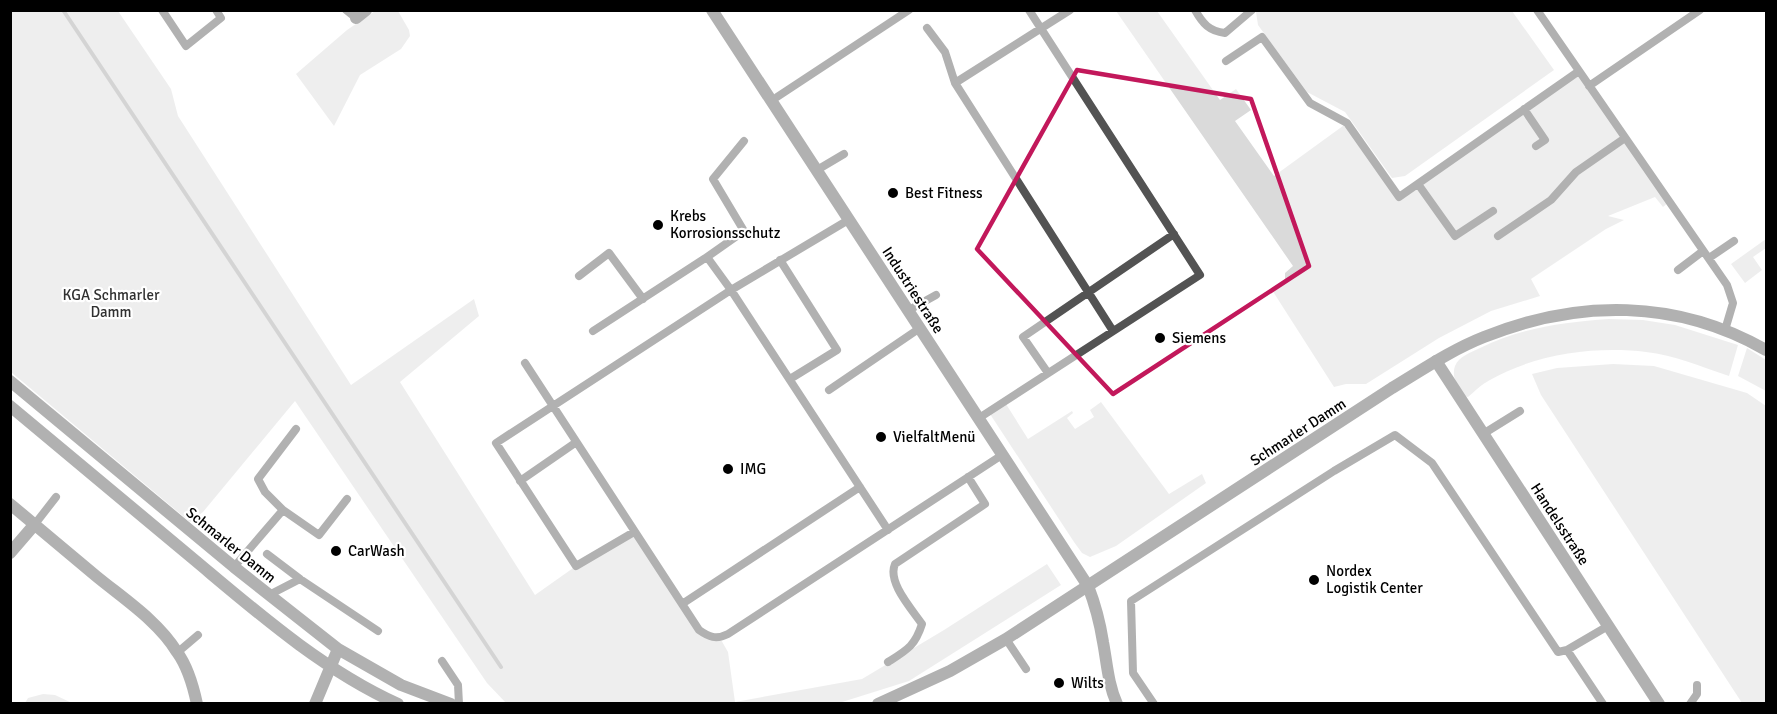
<svg xmlns="http://www.w3.org/2000/svg" width="1777" height="714" font-family="Signika,sans-serif">
<style>
.green{fill:#dadada}
.lines{fill:none;stroke-linecap:round;stroke-linejoin:round}
.stream{stroke:#a1a1a1;stroke-width:4}
.service{stroke:#535353;stroke-width:8}
.minor{stroke:#535353;stroke-width:12}
.tertiary{stroke:#535353;stroke-width:12}
.marked{fill:none;stroke:#c2185b;stroke-width:4.5;stroke-linejoin:round}
.poi-dot{fill:#000;stroke:#fff;stroke-width:2}
.labels{text-anchor:middle;stroke-width:4.5;stroke-linejoin:round;paint-order:stroke}
.poi-label{font-size:15px;fill:#000;stroke:#fff;text-anchor:start}
.street-label{font-size:15px;fill:#000;stroke:#fff}
.park-label{font-size:15px;fill:#313131;stroke:#fff}
</style>
<rect width="100%" height="100%" fill="#fff"/>
<!-- green -->
<path class="green" d="M 1258,10 L 1512,11 L 1554,70 L 1405,176 L 1392,178 L 1345,112 L 1307,92 L 1258,25 L 1256,12 Z
M 11,11 L 118,11 L 171,89 L 178,116 L 351,385 L 474,299 L 479,316 L 400,382 L 535,595 L 576,566 L 634,532 L 699,630 L 720,638 L 728,652 L 735,702 L 862,679 L 944,630 L 1047,564 L 1061,585 L 909,681 L 839,703 L 506,703 L 487,683 L 295,401 L 203,512 L 190,522 L 11,372 Z
M 375,11 L 398,11 L 409,30 L 410,36 L 401,49 L 360,75 L 334,126 L 296,74 L 347,30 Z
M 1116,11 L 1157,11 L 1220,100 L 1236,89 L 1251,110 L 1235,121 L 1274,176 L 1347,123 L 1399,197 L 1579,71 L 1669,202 L 1663,207 L 1655,197 L 1608,216 L 1624,220 L 1606,229 L 1531,279 L 1540,296 L 1491,311 L 1439,338 L 1366,384 L 1346,384 L 1334,387 L 1272,290 L 1285,282 L 1285,273 L 1293,266 Z
M 1766,239 L 1766,248 L 1753,257 L 1762,270 L 1745,283 L 1731,264 Z
M 1609,319 L 1643,320 L 1675,325 L 1738,345 L 1729,376 C 1702,367 1674,355 1646,352 C 1595,346 1535,354 1490,380 C 1482,384 1475,391 1468,397 L 1464,396 C 1458,387 1451,377 1455,366 C 1459,356 1470,353 1480,348 C 1521,328 1564,322 1609,319 Z
M 1747,348 L 1766,360 L 1766,391 L 1738,376 Z
M 1613,364 L 1654,366 L 1747,393 L 1766,406 L 1766,703 L 1742,703 L 1541,395 L 1532,374 L 1557,368 Z
M 1101,402 L 1169,494 L 1202,474 L 1206,483 L 1116,546 L 1090,557 L 1082,553 L 1074,542 L 990,414 L 1006,404 L 1028,439 L 1072,411 L 1073,413 L 1067,418 L 1075,429 L 1094,417 L 1090,410 Z
M 43,694 L 55,695 L 72,703 L 25,703 L 28,698 Z"/>
<g class="lines">
<!-- stream -->
<path class="stream" d="M 63,10 L 501,667"/>
<!-- service -->
<path class="service" d="M 162,10 L 186,46 L 221,18 L 216,10
M 346,10 L 356,18
M 1195,10 C 1203,24 1209,31 1225,33 L 1252,10
M 1537,10 L 1727,285 L 1733,303 L 1725,330
M 927,28 L 945,52 L 955,83 L 1113,331
M 1226,61 L 1262,37 L 1310,103 L 1347,123 L 1399,197 L 1579,71
M 955,83 L 1070,10
M 1589,86 L 1700,10
M 777,97 L 909,10
M 1524,109 L 1545,140 L 1536,146
M 817,170 L 844,154
M 1418,184 L 1455,236 L 1493,211
M 850,219 L 731,290 L 888,530
M 1498,236 L 1551,200 L 1576,172 L 1625,138
M 1709,258 L 1734,241
M 780,260 L 837,350 L 790,379
M 1678,270 L 1703,251
M 579,276 L 609,253 L 643,299
M 909,310 L 936,295
M 593,331 L 707,257
M 525,363 L 699,630 C 709,637 716,640 728,634 L 1002,455
M 1048,373 L 1023,337 L 1174,234
M 829,390 L 920,328
M 979,418 L 1200,275 L 1029,10
M 1483,434 L 1520,411
M 520,481 L 575,443
M 283,510 L 319,535 L 347,499
M 35,524 L 56,497
M 634,532 L 576,566 L 496,443 L 731,290 L 707,257 L 744,231 L 713,179 L 744,141
M 267,554 L 300,579
M 234,567 L 283,510 L 265,492 L 258,479 L 296,429
M 269,595 L 300,579 L 378,631
M 682,604 L 860,487
M 1006,639 L 1026,669
M 1567,650 L 1603,704
M 178,652 L 198,635
M 442,661 L 458,685 L 459,704
M 888,662 C 907,650 915,646 922,624 C 911,608 887,582 895,564 L 985,504 L 968,477
M 1154,704 L 1133,673 L 1131,601 L 1334,471 L 1395,435 L 1432,463 L 1558,652 L 1567,650 L 1608,626
M 1690,704 L 1697,694 L 1697,685"/>
<!-- minor -->
<path class="minor" d="M 712,10 L 1088,586 C 1095,604 1100,623 1103,642 C 1107,663 1108,684 1117,704
M 356,18 L 366,10
M 1436,361 L 1659,704
M 10,504 C 39,528 67,552 96,576 C 124,599 158,621 177,652 C 188,667 193,685 197,704
M 10,553 L 35,524"/>
<!-- tertiary -->
<path class="tertiary" d="M 10,381 L 234,567 L 338,649 L 401,685 L 451,704
M 10,406 C 73,458 135,510 197,562 C 259,614 323,670 398,704
M 315,704 L 338,649
M 878,704 L 950,671 L 1006,639 L 1392,388 C 1422,370 1451,350 1484,337 C 1578,299 1677,299 1766,350"/>
</g>
<!-- marked area -->
<path d="M0 0H1777V714H0ZM 1077,70 L 1251,99 L 1309,266 L 1113,394 L 977,249 Z" fill="#fff" fill-opacity=".55" fill-rule="evenodd"/>
<path class="marked" d="M 1077,70 L 1251,99 L 1309,266 L 1113,394 L 977,249 Z"/>
<!-- markers -->
<g class="poi-dot">
<circle cx="893" cy="193" r="6"/>
<circle cx="658" cy="225" r="6"/>
<circle cx="1160" cy="338" r="6"/>
<circle cx="881" cy="437" r="6"/>
<circle cx="728" cy="469" r="6"/>
<circle cx="336" cy="551" r="6"/>
<circle cx="1314" cy="580" r="6"/>
<circle cx="1059" cy="683" r="6"/>
</g>
<g class="labels">
<!-- poi labels -->
<g class="poi-label">
<text x="905" y="198">Best Fitness</text>
<text x="670" y="221">Krebs<tspan x="670" dy="17">Korrosionsschutz</tspan></text>
<text x="1172" y="343">Siemens</text>
<text x="893" y="442">VielfaltMenü</text>
<text x="740" y="474">IMG</text>
<text x="348" y="556">CarWash</text>
<text x="1326" y="576">Nordex<tspan x="1326" dy="17">Logistik Center</tspan></text>
<text x="1071" y="688">Wilts</text>
</g>
<!-- street labels -->
<g class="street-label">
<text transform="translate(913 290) rotate(57)" y="5">Industriestraße</text>
<text transform="translate(1298 432) rotate(-33)" y="5">Schmarler Damm</text>
<text transform="translate(1560 524) rotate(57)" y="5">Handelsstraße</text>
<text transform="translate(231 545) rotate(39)" y="5">Schmarler Damm</text>
</g>
<!-- park labels -->
<g class="park-label">
<text x="111" y="300">KGA Schmarler<tspan x="111" dy="17">Damm</tspan></text>
</g>
</g>
<!-- border -->
<rect width="1777" height="714" fill="none" stroke="#000000" stroke-width="24"/>
</svg>
